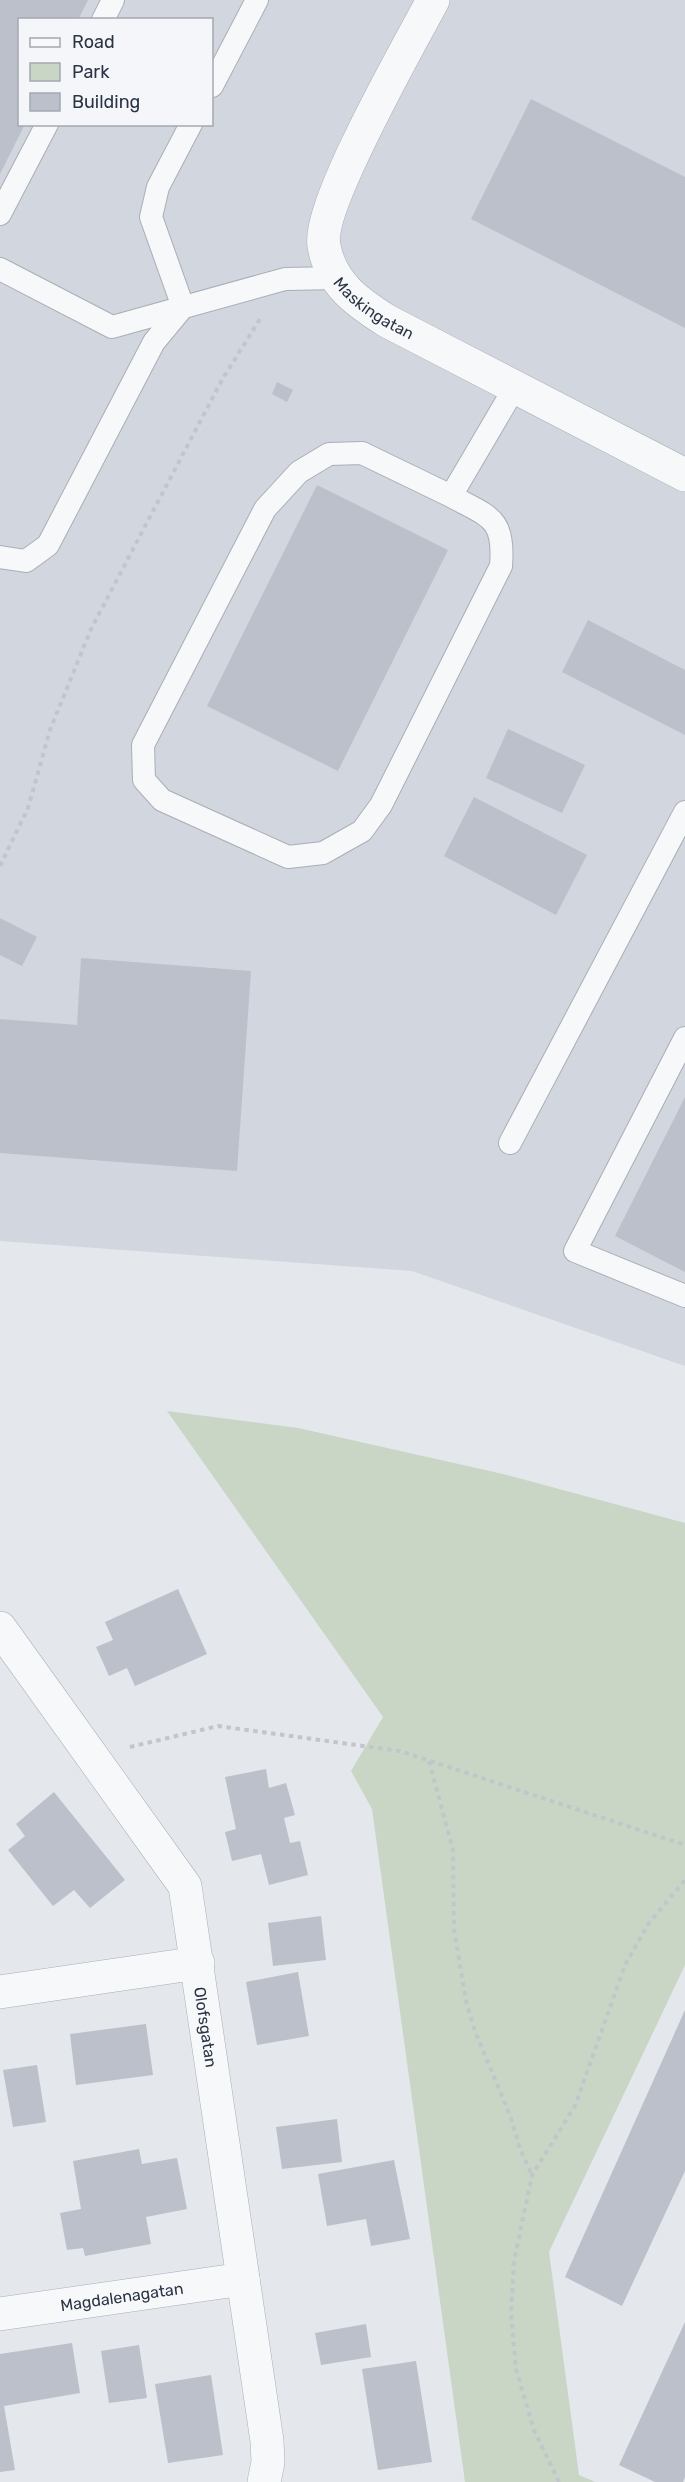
<svg xmlns="http://www.w3.org/2000/svg" width="685" height="2482" font-family="Rubik,sans-serif">
<style>
.built{fill:#d2d6de;fill-rule:evenodd}
.green{fill:#c9d6c5}
.building{fill:#bbc0ca}
.lines{fill:none;stroke-linecap:round;stroke-linejoin:round}
.service-casing{stroke:#a9aeb7;stroke-width:24}
.minor-casing{stroke:#a9aeb7;stroke-width:34}
.path{stroke:#c2c5cb;stroke-width:4;stroke-dasharray:4.5 4.5;stroke-linecap:butt}
.service{stroke:#f7f8fa;stroke-width:22}
.minor{stroke:#f7f8fa;stroke-width:33}
.labels{text-anchor:middle;stroke-width:4.5;stroke-linejoin:round;paint-order:stroke}
.street-label{font-size:16px;fill:#2b3445;stroke:#f4f6f9}
</style>
<rect width="100%" height="100%" fill="#e4e7ec"/>
<!-- built -->
<path class="built" d="M 0,0 L 685,0 L 685,1366 L 412,1271 L 0,1241 ZM 20,20 L 212,20 L 212,124 L 20,124 Z"/>
<!-- green -->
<path class="green" d="M 167,1411 L 298,1428 L 503,1474 L 685,1523 L 685,1965 L 549,2252 L 579,2475 L 595,2482 L 465,2482 L 372,1809 L 351,1771 L 383,1717 Z"/>
<!-- building -->
<path class="building" d="M 0,0 L 88,0 L 78,20 L 20,20 L 20,124 L 25,124 L 0,174 Z
M 531,99 L 685,177 L 685,328 L 471,219 Z
M 277,382 L 293,390 L 287,402 L 272,394 Z
M 317,485 L 448,550 L 338,771 L 207,706 Z
M 588,620 L 685,670 L 685,735 L 562,672 Z
M 508,729 L 585,765 L 562,813 L 486,778 Z
M 474,797 L 587,855 L 556,915 L 444,856 Z
M 0,918 L 37,937 L 22,966 L 0,955 Z
M 81,958 L 251,971 L 237,1171 L 0,1153 L 0,1019 L 77,1025 Z
M 685,1097 L 685,1272 L 615,1236 Z
M 178,1589 L 207,1654 L 135,1686 L 127,1668 L 109,1676 L 96,1647 L 113,1640 L 105,1622 Z
M 266,1769 L 269,1788 L 286,1783 L 295,1815 L 284,1818 L 290,1843 L 300,1841 L 308,1875 L 269,1885 L 261,1854 L 232,1861 L 225,1832 L 236,1829 L 225,1777 Z
M 54,1792 L 125,1880 L 90,1908 L 74,1890 L 53,1906 L 8,1850 L 25,1836 L 16,1824 Z
M 321,1916 L 326,1960 L 273,1966 L 268,1923 Z
M 298,1972 L 309,2036 L 257,2045 L 246,1982 Z
M 685,2010 L 685,2171 L 622,2306 L 565,2277 Z
M 146,2024 L 153,2075 L 76,2085 L 70,2034 Z
M 37,2065 L 46,2122 L 13,2127 L 3,2070 Z
M 337,2119 L 342,2162 L 282,2169 L 276,2127 Z
M 139,2149 L 142,2164 L 177,2158 L 187,2209 L 146,2217 L 151,2244 L 85,2256 L 83,2248 L 67,2250 L 60,2213 L 81,2209 L 73,2161 Z
M 394,2160 L 410,2239 L 371,2246 L 366,2219 L 327,2226 L 318,2174 Z
M 685,2322 L 685,2477 L 683,2482 L 655,2482 L 619,2465 Z
M 366,2324 L 371,2357 L 321,2365 L 315,2333 Z
M 72,2343 L 80,2393 L 4,2406 L 15,2470 L 0,2472 L 0,2354 Z
M 139,2345 L 147,2398 L 109,2403 L 101,2351 Z
M 416,2361 L 432,2462 L 378,2470 L 362,2369 Z
M 211,2375 L 223,2455 L 168,2463 L 155,2384 Z"/>
<g class="lines">
<!-- service casing -->
<g class="service-casing">
<path id="service" d="M 103,20 L 113,0
M 212,86 L 257,0
M 0,214 L 47,124
M 0,269 L 112,327 L 285,279 L 337,278
M 451,496 C 489,517 505,517 501,566 L 381,805 L 362,831 L 323,853 L 288,857 L 162,800 L 144,780 L 143,745 L 265,509 L 299,472 L 329,454 L 362,453 L 451,496 L 515,387
M 0,557 L 26,561 L 48,545 L 154,342 L 183,307 L 151,217 L 158,187 L 191,124
M 685,1038 L 575,1251 L 685,1296
M 510,1143 L 685,812"/>
</g>
<!-- minor casing -->
<g class="minor-casing">
<g id="minor">
<path id="s1" d="M 433,0 C 410,44 316,207 324,246 C 331,284 357,302 387,321 L 685,475"/>
<path id="s2" d="M 0,1628 L 185,1886 L 267,2441 L 268,2462 L 264,2482"/>
<path d="M 0,1992 L 198,1963"/>
<path id="s3" d="M 0,2314 L 243,2279"/>
</g>
</g>
<!-- path -->
<path class="path" d="M 0,866 L 28,808 L 50,730 L 91,629 L 223,378 L 260,319
M 130,1747 L 218,1726 L 400,1751 L 685,1845
M 429,1761 L 453,1850 L 454,1929 L 466,2001 L 475,2031 L 511,2118 L 520,2149 L 532,2175
M 559,2482 L 534,2430 L 516,2369 L 511,2312 L 514,2261 L 532,2175 L 575,2106 L 625,1965 L 649,1923 L 685,1880"/>
<!-- service -->
<use href="#service" class="service"/>
<!-- minor -->
<use href="#minor" class="minor"/>
</g>
<g class="labels">
<!-- street labels -->
<g class="street-label">
<text dy="6" stroke="none"><textPath href="#s1" startOffset="354">Maskingatan</textPath></text>
<text dy="6" stroke="none"><textPath href="#s2" startOffset="460">Olofsgatan</textPath></text>
<text dy="6" stroke="none"><textPath href="#s3" startOffset="123">Magdalenagatan</textPath></text>
</g>
</g>
<!-- legend -->
<rect x="18" y="18" width="195" height="108" fill="#f4f6f9" stroke="#a4a8b1" stroke-width="1.5"/>
<rect x="30" y="38" width="30" height="9" fill="#f7f8fa" stroke="#a4a8b1" stroke-width="1.5"/>
<text x="72" y="48" font-size="18" fill="#2b3445">Road</text>
<rect x="30" y="63" width="30" height="18" fill="#c9d6c5" stroke="#a4a8b1" stroke-width="1.5"/>
<text x="72" y="78" font-size="18" fill="#2b3445">Park</text>
<rect x="30" y="93" width="30" height="18" fill="#bbc0ca" stroke="#a4a8b1" stroke-width="1.5"/>
<text x="72" y="108" font-size="18" fill="#2b3445">Building</text>
</svg>
